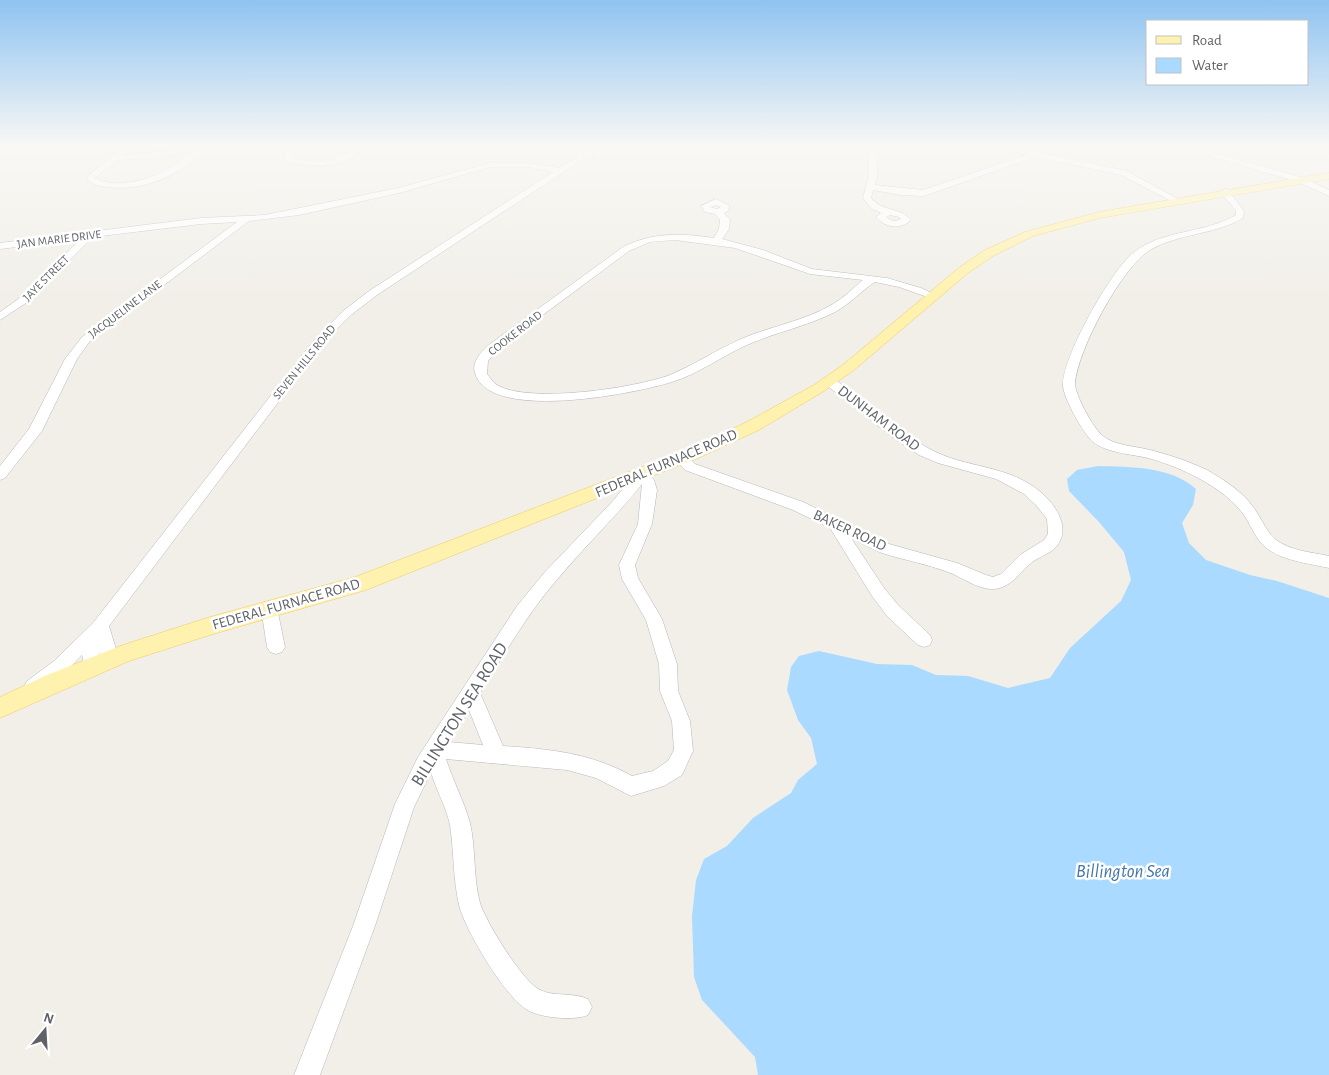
<svg xmlns="http://www.w3.org/2000/svg" width="1329" height="1075" font-family="'Alegreya Sans',sans-serif">
<style>
.water{fill:#aadaff}
.lines{fill:none;stroke-linecap:round;stroke-linejoin:round}
.minor-casing{stroke:#b5b8bc;stroke-width:1}
.major-casing{stroke:#f2c960;stroke-width:1}
.minor{fill:#fff;fill-rule:evenodd}
.major{fill:#fff2af;fill-rule:evenodd}
.labels{text-anchor:middle;stroke-width:5;stroke-linejoin:round;paint-order:stroke}
.far-street-label{font-size:12px;fill:#5f6368;stroke:#fff}
.street-label{font-size:15px;fill:#5f6368;stroke:#fff}
.near-street-label{font-size:18px;fill:#5f6368;stroke:#fff}
.near-water-label{font-size:19px;font-style:italic;fill:#4174aa;stroke:#fff}
</style>
<rect width="100%" height="100%" fill="#f1efe8"/>
<!-- water -->
<path class="water" d="M 1098,466 C 1130,467 1171,466 1196,489 L 1193,505 L 1182,523 L 1189,543 L 1206,560 L 1250,575 L 1277,581 L 1329,598 L 1329,1075 L 758,1075 L 755,1057 L 702,1000 L 694,977 L 692,916 L 696,880 L 704,859 L 727,846 L 753,818 L 791,793 L 798,780 L 817,764 L 811,738 L 798,720 L 787,690 L 791,667 L 799,656 L 819,651 L 877,664 L 912,665 L 936,675 L 968,676 L 1008,688 L 1050,678 L 1070,648 L 1121,601 L 1131,580 L 1124,552 L 1099,522 L 1069,491 L 1067,479 L 1077,470 Z"/>
<g class="lines">
<!-- minor casing -->
<g class="minor-casing">
<path id="minor" d="M 122,148 L 131,148 L 123,155 C 151,154 178,148 206,148 C 183,175 142,192 107,187 C 99,186 91,185 87,178 L 88,176 ZM 194,151 C 171,171 125,194 95,178 L 117,160 L 151,158 Z
M 285,148 L 293,148 L 292,157 C 308,163 326,163 342,156 C 350,152 354,148 364,148 C 343,168 311,170 285,160 Z
M 550,148 L 566,148 L 584,152 L 590,148 L 600,148 L 377,295 L 351,315 L 323,343 L 109,626 L 119,659 L 116,664 L 110,666 L 104,664 L 99,652 L 101,667 L 98,672 L 92,675 L 86,672 L 82,655 C 68,669 52,688 33,695 L 27,693 L 24,687 L 27,681 L 54,661 L 93,623 L 315,339 L 343,311 L 369,291 L 553,172 L 528,167 L 490,167 L 399,193 L 299,215 L 249,221 L 90,341 L 77,359 L 42,431 L 5,478 L 0,480 L 0,466 L 29,429 L 65,359 L 82,337 L 237,222 L 201,224 L 93,237 L 29,301 L 0,320 L 0,312 L 21,297 L 81,239 L 0,249 L 0,243 L 201,218 L 265,215 L 398,188 L 490,163 L 528,163 L 559,168 L 579,156 Z
M 790,148 L 812,148 C 807,152 795,152 790,148 Z
M 868,148 L 876,148 L 877,176 L 875,185 L 923,190 L 1026,155 L 1002,148 L 1019,148 L 1127,171 L 1182,201 L 1175,203 L 1121,175 L 1035,157 L 924,196 L 901,195 L 873,190 L 871,198 C 882,212 901,207 911,220 C 901,230 885,228 876,217 L 881,213 L 871,208 L 863,198 L 869,176 ZM 890,215 L 899,217 L 901,219 C 895,222 891,221 886,217 Z
M 1182,148 L 1196,148 L 1304,178 L 1329,190 L 1329,196 L 1298,182 Z
M 1225,189 L 1228,190 L 1244,211 L 1243,218 C 1215,235 1179,233 1150,250 C 1122,267 1078,349 1075,383 C 1075,395 1093,428 1103,436 C 1114,445 1132,446 1146,449 C 1167,454 1188,461 1207,470 C 1224,480 1242,491 1254,508 C 1261,518 1266,531 1275,539 C 1290,551 1311,552 1329,556 L 1329,568 C 1308,563 1282,561 1265,547 C 1256,539 1252,528 1246,518 C 1235,501 1218,489 1200,479 C 1184,470 1166,463 1148,458 C 1131,454 1107,453 1093,442 C 1083,433 1064,399 1063,386 C 1061,359 1112,269 1133,253 C 1163,229 1204,234 1236,215 L 1236,211 L 1221,192 Z
M 716,199 L 730,206 L 728,211 L 724,213 L 730,220 L 729,229 L 722,239 L 763,250 L 812,269 L 887,278 L 921,288 L 938,296 L 933,299 L 899,287 L 875,282 C 861,291 850,304 835,312 C 808,326 776,332 747,345 C 722,356 698,374 672,382 C 637,393 489,423 475,373 C 471,362 482,351 490,344 L 623,247 C 652,232 682,233 714,238 L 719,229 L 720,220 L 715,214 L 705,212 L 701,206 ZM 716,205 L 721,207 L 717,209 L 710,207 ZM 675,240 L 735,248 L 810,274 L 863,280 C 853,288 844,298 833,304 C 805,321 771,326 741,339 C 716,350 694,365 670,375 C 635,388 529,404 497,385 C 493,383 490,377 487,374 L 488,361 L 501,346 L 629,251 L 650,242 Z
M 829,377 L 833,378 C 864,402 894,429 928,448 C 966,470 1012,463 1046,497 C 1059,510 1070,531 1056,547 C 1049,555 1037,557 1030,564 C 1019,573 1011,588 994,589 C 978,590 962,577 948,572 C 927,564 904,560 882,553 C 872,549 862,543 851,538 L 884,588 L 899,606 L 930,635 L 932,640 L 930,645 L 924,647 L 918,645 L 887,616 L 872,596 L 830,528 L 793,510 L 685,470 L 675,458 L 677,455 C 686,452 689,458 695,464 L 803,502 L 889,544 L 957,563 L 986,575 L 993,577 L 1001,574 L 1020,555 L 1044,540 L 1048,534 L 1047,519 L 1036,505 L 1024,494 L 996,479 L 938,463 L 919,455 L 895,439 L 825,384 L 823,381 Z
M 643,469 L 648,471 L 654,480 L 657,490 L 652,524 L 635,565 L 638,578 L 662,619 L 677,664 L 678,691 L 690,721 L 693,751 L 682,775 L 664,786 L 631,796 L 596,778 L 567,770 L 446,759 C 453,781 464,801 470,823 C 476,849 473,877 480,903 C 486,922 522,981 540,990 C 554,997 573,992 588,999 L 592,1007 L 588,1015 C 575,1021 538,1018 526,1009 C 504,995 465,930 459,905 C 453,879 454,852 450,825 C 446,806 436,790 431,772 L 414,807 L 375,926 L 320,1075 L 294,1075 L 353,926 L 395,804 L 418,757 L 517,606 L 544,573 L 611,503 L 638,471 ZM 642,484 L 638,524 L 619,565 L 622,579 L 646,620 L 659,664 L 660,691 L 672,721 L 674,750 L 668,761 L 653,771 L 632,776 C 591,753 549,749 503,746 L 480,693 C 504,655 526,616 555,582 C 583,548 615,518 642,484 ZM 469,710 L 483,745 L 449,742 Z
M 269,601 L 275,603 L 277,608 L 285,647 L 282,652 L 276,654 L 270,652 L 267,647 L 261,608 L 263,603 Z"/>
</g>
<!-- major casing -->
<g class="major-casing">
<path id="major" d="M 1329,173 L 1329,179 L 1100,218 L 1033,236 L 993,256 L 968,273 L 854,370 L 824,391 L 759,430 L 698,458 L 366,590 L 210,635 L 129,661 L 0,718 L 0,697 L 47,675 L 123,645 L 210,617 L 355,577 L 686,450 L 747,422 L 814,385 L 844,364 L 960,267 L 985,250 L 1025,232 L 1099,212 Z"/>
</g>
<!-- minor -->
<use href="#minor" class="minor"/>
<!-- major -->
<use href="#major" class="major"/>
</g>
<!-- sky -->
<linearGradient id="sky" x2="0" y2="1"><stop stop-color="#8fc3f1"/><stop offset="0.49" stop-color="#f9f8f5"/><stop offset="1" stop-color="#f9f8f5" stop-opacity="0"/></linearGradient>
<rect width="1329" height="299" fill="url(#sky)"/>
<g class="labels">
<!-- far-street labels -->
<g class="far-street-label">
<text transform="translate(59 239) rotate(-7)" y="4">JAN MARIE DRIVE</text>
<text transform="translate(46 278) rotate(-45)" y="4">JAYE STREET</text>
<text transform="translate(125 309) rotate(-37)" y="4">JACQUELINE LANE</text>
<text transform="translate(515 333) rotate(-38)" y="4">COOKE ROAD</text>
<text transform="translate(304 362) rotate(-51)" y="4">SEVEN HILLS ROAD</text>
</g>
<!-- street labels -->
<g class="street-label">
<text transform="translate(879 418) rotate(37)" y="5">DUNHAM ROAD</text>
<text transform="translate(666 463) rotate(-23)" y="5">FEDERAL FURNACE ROAD</text>
<text transform="translate(850 530) rotate(25)" y="5">BAKER ROAD</text>
<text transform="translate(286 604) rotate(-16)" y="5">FEDERAL FURNACE ROAD</text>
</g>
<!-- near-street labels -->
<g class="near-street-label">
<text transform="translate(459 714) rotate(-58)" y="6">BILLINGTON SEA ROAD</text>
</g>
<!-- near-water labels -->
<g class="near-water-label">
<text x="1123" y="877">Billington Sea</text>
</g>
</g>
<!-- legend -->
<rect x="1146" y="20" width="162" height="65" fill="#ffffff" stroke="#bfc1c3"/>
<rect x="1156" y="36" width="25" height="8" fill="#fff2af" stroke="#bfc1c3"/>
<text x="1192" y="45" font-size="15" fill="#5f6368">Road</text>
<rect x="1156" y="58" width="25" height="15" fill="#aadaff" stroke="#bfc1c3"/>
<text x="1192" y="70" font-size="15" fill="#5f6368">Water</text>
<!-- north arrow -->
<g transform="translate(45 1030) rotate(18)" stroke="#ffffff" stroke-width="4" paint-order="stroke">
<path d="M0-4L9 19L0 12L-9 19Z" fill="#5f6368"/>
<text y="-8" font-size="14" font-weight="bold" text-anchor="middle" fill="#5f6368">N</text>
</g>
</svg>
